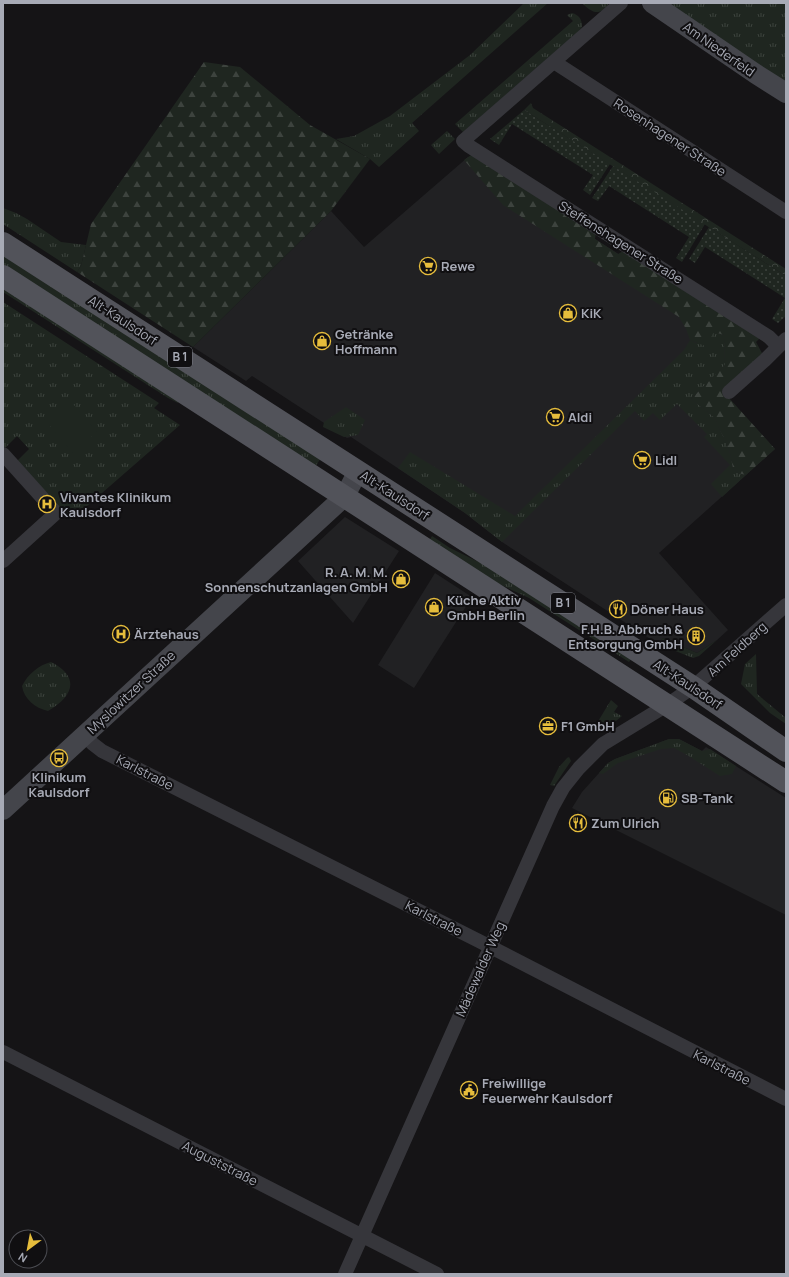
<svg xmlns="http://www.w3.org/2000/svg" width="789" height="1277" font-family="Manrope,sans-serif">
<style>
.built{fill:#212123}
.grass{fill:url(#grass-tufts)}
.forest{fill:url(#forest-firs)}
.park{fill:url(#park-crowns)}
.garden{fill:url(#garden-dots)}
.pitch{fill:#1f2620}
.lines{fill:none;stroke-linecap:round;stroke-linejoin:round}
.street{stroke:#36363b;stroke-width:14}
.secondary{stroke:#44454b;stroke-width:20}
.primary{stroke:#52535a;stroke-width:22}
.labels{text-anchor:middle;stroke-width:4;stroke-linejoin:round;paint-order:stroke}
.shield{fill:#100f11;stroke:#7a7c84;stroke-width:1}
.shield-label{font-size:12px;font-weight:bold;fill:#a7aab5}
.street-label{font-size:13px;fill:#a7aab5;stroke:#100f11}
.poi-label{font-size:13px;font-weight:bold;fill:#a7aab5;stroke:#100f11;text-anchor:start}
</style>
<defs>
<pattern id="grass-tufts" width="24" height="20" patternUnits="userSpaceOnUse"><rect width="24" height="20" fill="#1f2620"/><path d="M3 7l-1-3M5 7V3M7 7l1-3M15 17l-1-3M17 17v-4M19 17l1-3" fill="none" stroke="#3d433e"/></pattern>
<pattern id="forest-firs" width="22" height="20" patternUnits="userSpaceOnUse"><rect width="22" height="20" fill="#1f2620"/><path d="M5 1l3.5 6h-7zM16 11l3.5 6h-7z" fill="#3d433e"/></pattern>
<pattern id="park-crowns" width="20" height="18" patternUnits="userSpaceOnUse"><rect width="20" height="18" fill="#1f2620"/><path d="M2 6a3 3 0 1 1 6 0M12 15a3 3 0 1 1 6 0" fill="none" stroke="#3d433e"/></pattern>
<pattern id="garden-dots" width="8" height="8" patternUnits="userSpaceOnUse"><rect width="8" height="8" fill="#1f2620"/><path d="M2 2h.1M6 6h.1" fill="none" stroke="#3d433e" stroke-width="1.8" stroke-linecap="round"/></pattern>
</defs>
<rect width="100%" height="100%" fill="#151416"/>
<!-- built -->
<path class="built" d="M 468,157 L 755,342 L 691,399 L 731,401 L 775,449 L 659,553 L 728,630 L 717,640 L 697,653 L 663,638 L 658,644 L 502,542 L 465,513 L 351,437 L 347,438 L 252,376 L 246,381 L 193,347 L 331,211 L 364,247 Z
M 345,517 L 399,551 L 353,623 L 298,561 Z
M 435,573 L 472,597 L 414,688 L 378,665 Z
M 669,739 L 679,739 L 702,751 L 706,747 L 786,798 L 786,915 L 572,808 L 582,792 L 608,763 L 615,759 Z"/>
<!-- grass -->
<path class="grass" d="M 524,3 L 548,3 L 412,123 L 419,131 L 379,167 L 370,159 L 336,139 L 354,136 L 390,116 L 470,55 Z
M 582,3 L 609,3 C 600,17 592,13 582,3 Z
M 667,3 L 786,3 L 786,84 Z
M 572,13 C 579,15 582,19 582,27 L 578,32 L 463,132 L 455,124 L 573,21 L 567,15 Z
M 447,131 L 455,139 L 439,154 L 431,145 Z
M 3,208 L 16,213 L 27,219 L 61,242 L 86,245 L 81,266 L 77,272 L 3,224 Z
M 3,252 L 321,458 L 315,467 L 3,267 Z
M 3,285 L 178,397 L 178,403 L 168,398 L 3,292 Z
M 3,302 L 159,403 L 154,408 L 180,425 L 71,520 L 17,461 L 29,449 L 17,436 L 5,448 L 3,445 Z
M 714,332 L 724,335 L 725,365 L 691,399 L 714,417 L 729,449 L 733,468 L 738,473 L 746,475 L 722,497 L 711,484 L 730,465 L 704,437 L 707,434 L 677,404 L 660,420 L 653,413 L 644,421 L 635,411 L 502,542 L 465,513 L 398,468 L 410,452 L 515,516 L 684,350 L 690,340 L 696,343 Z
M 346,407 L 365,420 L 358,435 L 344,437 L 323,427 L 324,422 Z
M 432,536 L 450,548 L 489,567 L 632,658 L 629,662 L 529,598 L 480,575 L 429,541 Z
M 663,638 L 697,653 L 717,640 L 699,656 L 693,658 L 658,644 Z
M 756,654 L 757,694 L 786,718 L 786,724 L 770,713 L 741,684 L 745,664 Z
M 51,662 C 81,677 73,697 48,711 C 35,708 24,699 22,686 C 28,674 39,665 51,662 Z
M 611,700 L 618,706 L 614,712 L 622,716 L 605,730 L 601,731 L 594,728 Z
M 669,739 L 679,739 L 702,751 L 710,749 L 736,766 L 732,774 L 720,776 L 687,755 L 674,748 L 661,749 L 618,763 L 603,774 L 599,773 L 608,763 L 615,759 Z
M 569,757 L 571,761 L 554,786 L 550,785 L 559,767 L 567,758 Z"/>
<!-- forest -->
<path class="forest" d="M 204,62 L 240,67 L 310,125 L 370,159 L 331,211 L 193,347 L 77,272 L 81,266 L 91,224 Z
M 474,153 L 596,232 L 595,239 L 618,254 L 625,250 L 760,338 L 756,342 L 763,355 L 729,398 L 775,449 L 746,475 L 738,473 L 733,468 L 729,449 L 714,417 L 691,399 L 725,365 L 724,335 L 714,332 L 705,346 L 690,340 L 686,329 L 679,317 L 503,205 L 464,160 Z"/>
<!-- park -->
<path class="park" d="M 531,103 L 533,108 L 786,269 L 786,276 L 524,110 Z"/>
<!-- garden -->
<path class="garden" d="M 524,110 L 610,164 L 590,195 L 583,190 L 593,175 L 512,124 L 499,145 L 490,139 Z
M 613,166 L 705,224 L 682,262 L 676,258 L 689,237 L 609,186 L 598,201 L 592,198 Z
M 709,227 L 786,276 L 786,316 L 778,323 L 772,319 L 785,298 L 705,247 L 695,263 L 689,259 Z"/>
<!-- pitch -->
<path class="pitch" d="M 68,398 L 97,432 L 73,453 L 44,419 Z"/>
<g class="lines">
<!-- street -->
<path class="street" d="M 621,3 L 463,141 L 469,146 L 769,337 L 778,346
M 554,62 L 786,212
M 729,392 L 765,360 L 786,339
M 3,454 L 56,513 L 3,561
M 84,735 L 93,744 L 102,751 L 479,941 L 786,1099
M 3,1052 L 437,1274
M 345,1274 L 553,806 L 563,788 L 579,768 L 603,744 L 667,705 L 693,687 L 786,605"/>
<!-- secondary -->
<path class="secondary" d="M 652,3 L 756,74 L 786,93
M 3,810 L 345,496 L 358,471"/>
<!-- primary -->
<path class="primary" d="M 3,243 L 693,687 L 786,751
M 3,276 L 786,782"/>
</g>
<!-- icons -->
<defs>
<g id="supermarket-ring" transform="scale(0.9)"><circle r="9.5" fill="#100f11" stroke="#e6bd3c" stroke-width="1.5"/><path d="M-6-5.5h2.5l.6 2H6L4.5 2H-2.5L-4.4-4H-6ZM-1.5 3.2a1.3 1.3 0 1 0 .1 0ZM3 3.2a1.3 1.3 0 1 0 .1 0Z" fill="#e6bd3c"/></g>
<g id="shop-ring" transform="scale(0.9)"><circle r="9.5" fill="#100f11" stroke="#e6bd3c" stroke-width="1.5"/><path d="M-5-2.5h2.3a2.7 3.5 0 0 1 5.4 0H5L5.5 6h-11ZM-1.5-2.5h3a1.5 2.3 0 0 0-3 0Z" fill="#e6bd3c"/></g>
<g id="hospital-ring" transform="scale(0.9)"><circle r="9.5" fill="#100f11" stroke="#e6bd3c" stroke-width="1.5"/><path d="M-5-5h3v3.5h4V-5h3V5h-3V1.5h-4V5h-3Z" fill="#e6bd3c"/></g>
<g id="restaurant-ring" transform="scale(0.9)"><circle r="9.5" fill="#100f11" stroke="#e6bd3c" stroke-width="1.5"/><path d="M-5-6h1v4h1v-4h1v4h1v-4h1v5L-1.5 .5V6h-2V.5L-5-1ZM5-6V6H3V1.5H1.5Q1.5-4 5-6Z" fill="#e6bd3c"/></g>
<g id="building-ring" transform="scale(0.9)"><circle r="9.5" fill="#100f11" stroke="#e6bd3c" stroke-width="1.5"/><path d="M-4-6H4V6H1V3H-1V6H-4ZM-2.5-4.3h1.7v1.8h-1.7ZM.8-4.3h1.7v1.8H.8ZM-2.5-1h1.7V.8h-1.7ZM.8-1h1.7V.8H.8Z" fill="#e6bd3c"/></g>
<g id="office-ring" transform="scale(0.9)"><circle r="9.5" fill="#100f11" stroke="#e6bd3c" stroke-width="1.5"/><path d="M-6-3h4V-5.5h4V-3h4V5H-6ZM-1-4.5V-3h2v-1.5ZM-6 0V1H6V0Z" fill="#e6bd3c"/></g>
<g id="bus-ring" transform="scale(0.9)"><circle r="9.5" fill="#100f11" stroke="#e6bd3c" stroke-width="1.5"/><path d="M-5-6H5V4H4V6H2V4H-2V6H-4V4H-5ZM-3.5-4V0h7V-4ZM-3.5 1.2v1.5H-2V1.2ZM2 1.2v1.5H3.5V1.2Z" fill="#e6bd3c"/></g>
<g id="fuel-ring" transform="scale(0.9)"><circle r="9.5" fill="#100f11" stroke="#e6bd3c" stroke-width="1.5"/><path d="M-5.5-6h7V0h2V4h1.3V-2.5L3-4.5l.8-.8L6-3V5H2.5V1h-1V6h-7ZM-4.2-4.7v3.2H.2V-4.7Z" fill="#e6bd3c"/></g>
<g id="civic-ring" transform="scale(0.9)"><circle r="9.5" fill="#100f11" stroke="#e6bd3c" stroke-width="1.5"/><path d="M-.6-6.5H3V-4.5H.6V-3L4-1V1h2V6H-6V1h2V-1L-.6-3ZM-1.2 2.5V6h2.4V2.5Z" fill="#e6bd3c"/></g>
</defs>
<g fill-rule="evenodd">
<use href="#supermarket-ring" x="428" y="266"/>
<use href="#shop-ring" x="568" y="313"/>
<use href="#shop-ring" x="322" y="341"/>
<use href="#supermarket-ring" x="555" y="417"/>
<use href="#supermarket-ring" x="642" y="460"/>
<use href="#hospital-ring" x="47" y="504"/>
<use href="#shop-ring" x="401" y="579"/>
<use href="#shop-ring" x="434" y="607"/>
<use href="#restaurant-ring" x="618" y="609"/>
<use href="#hospital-ring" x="121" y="634"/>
<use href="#building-ring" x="696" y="636"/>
<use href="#office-ring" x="548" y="726"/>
<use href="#bus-ring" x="59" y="758"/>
<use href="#fuel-ring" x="668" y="798"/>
<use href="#restaurant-ring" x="578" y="823"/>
<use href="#civic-ring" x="469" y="1090"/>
</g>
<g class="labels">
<!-- shield labels -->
<g class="shield">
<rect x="168" y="347" width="24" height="20" rx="3"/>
<rect x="551" y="593" width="24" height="20" rx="3"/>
</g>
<g class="shield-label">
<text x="180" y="361">B 1</text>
<text x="563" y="607">B 1</text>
</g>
<!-- street labels -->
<g class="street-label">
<text transform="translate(719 49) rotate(35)" y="5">Am Niederfeld</text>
<text transform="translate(670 137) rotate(33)" y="5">Rosenhagener Straße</text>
<text transform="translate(621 242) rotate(32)" y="5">Steffenshagener Straße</text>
<text transform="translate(123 320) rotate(33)" y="5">Alt-Kaulsdorf</text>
<text transform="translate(395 495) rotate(33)" y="5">Alt-Kaulsdorf</text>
<text transform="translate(737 649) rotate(-42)" y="5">Am Feldberg</text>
<text transform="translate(688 684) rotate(33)" y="5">Alt-Kaulsdorf</text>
<text transform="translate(131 692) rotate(-43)" y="5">Myslowitzer Straße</text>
<text transform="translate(145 772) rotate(27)" y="5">Karlstraße</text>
<text transform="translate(434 918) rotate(27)" y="5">Karlstraße</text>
<text transform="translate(480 969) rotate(-66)" y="5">Mädewalder Weg</text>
<text transform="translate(722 1067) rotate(27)" y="5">Karlstraße</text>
<text transform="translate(220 1163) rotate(27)" y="5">Auguststraße</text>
</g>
<!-- poi labels -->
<g class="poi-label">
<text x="441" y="271">Rewe</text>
<text x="581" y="318">KiK</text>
<text x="335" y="339">Getränke<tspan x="335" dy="15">Hoffmann</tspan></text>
<text x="568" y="422">Aldi</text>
<text x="655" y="465">Lidl</text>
<text x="60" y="502">Vivantes Klinikum<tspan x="60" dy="15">Kaulsdorf</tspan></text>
<text x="388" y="577" text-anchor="end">R. A. M. M.<tspan x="388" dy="15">Sonnenschutzanlagen GmbH</tspan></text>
<text x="447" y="605">Küche Aktiv<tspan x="447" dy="15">GmbH Berlin</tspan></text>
<text x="631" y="614">Döner Haus</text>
<text x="683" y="634" text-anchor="end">F.H.B. Abbruch &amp;<tspan x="683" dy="15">Entsorgung GmbH</tspan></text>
<text x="134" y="639">Ärztehaus</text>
<text x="561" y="731">F1 GmbH</text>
<text x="59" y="782" text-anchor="middle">Klinikum<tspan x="59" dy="15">Kaulsdorf</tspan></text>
<text x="681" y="803">SB-Tank</text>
<text x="591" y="828">Zum Ulrich</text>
<text x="482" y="1088">Freiwillige<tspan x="482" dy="15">Feuerwehr Kaulsdorf</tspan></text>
</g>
</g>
<!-- border -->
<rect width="789" height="1277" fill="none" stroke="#a7aab5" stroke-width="8"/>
<!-- north arrow -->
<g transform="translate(28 1249) rotate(212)"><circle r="19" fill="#100f11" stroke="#4c4d53"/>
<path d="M0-3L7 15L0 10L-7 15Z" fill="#e6bd3c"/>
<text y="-6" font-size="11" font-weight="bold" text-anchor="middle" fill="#a7aab5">N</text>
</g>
</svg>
